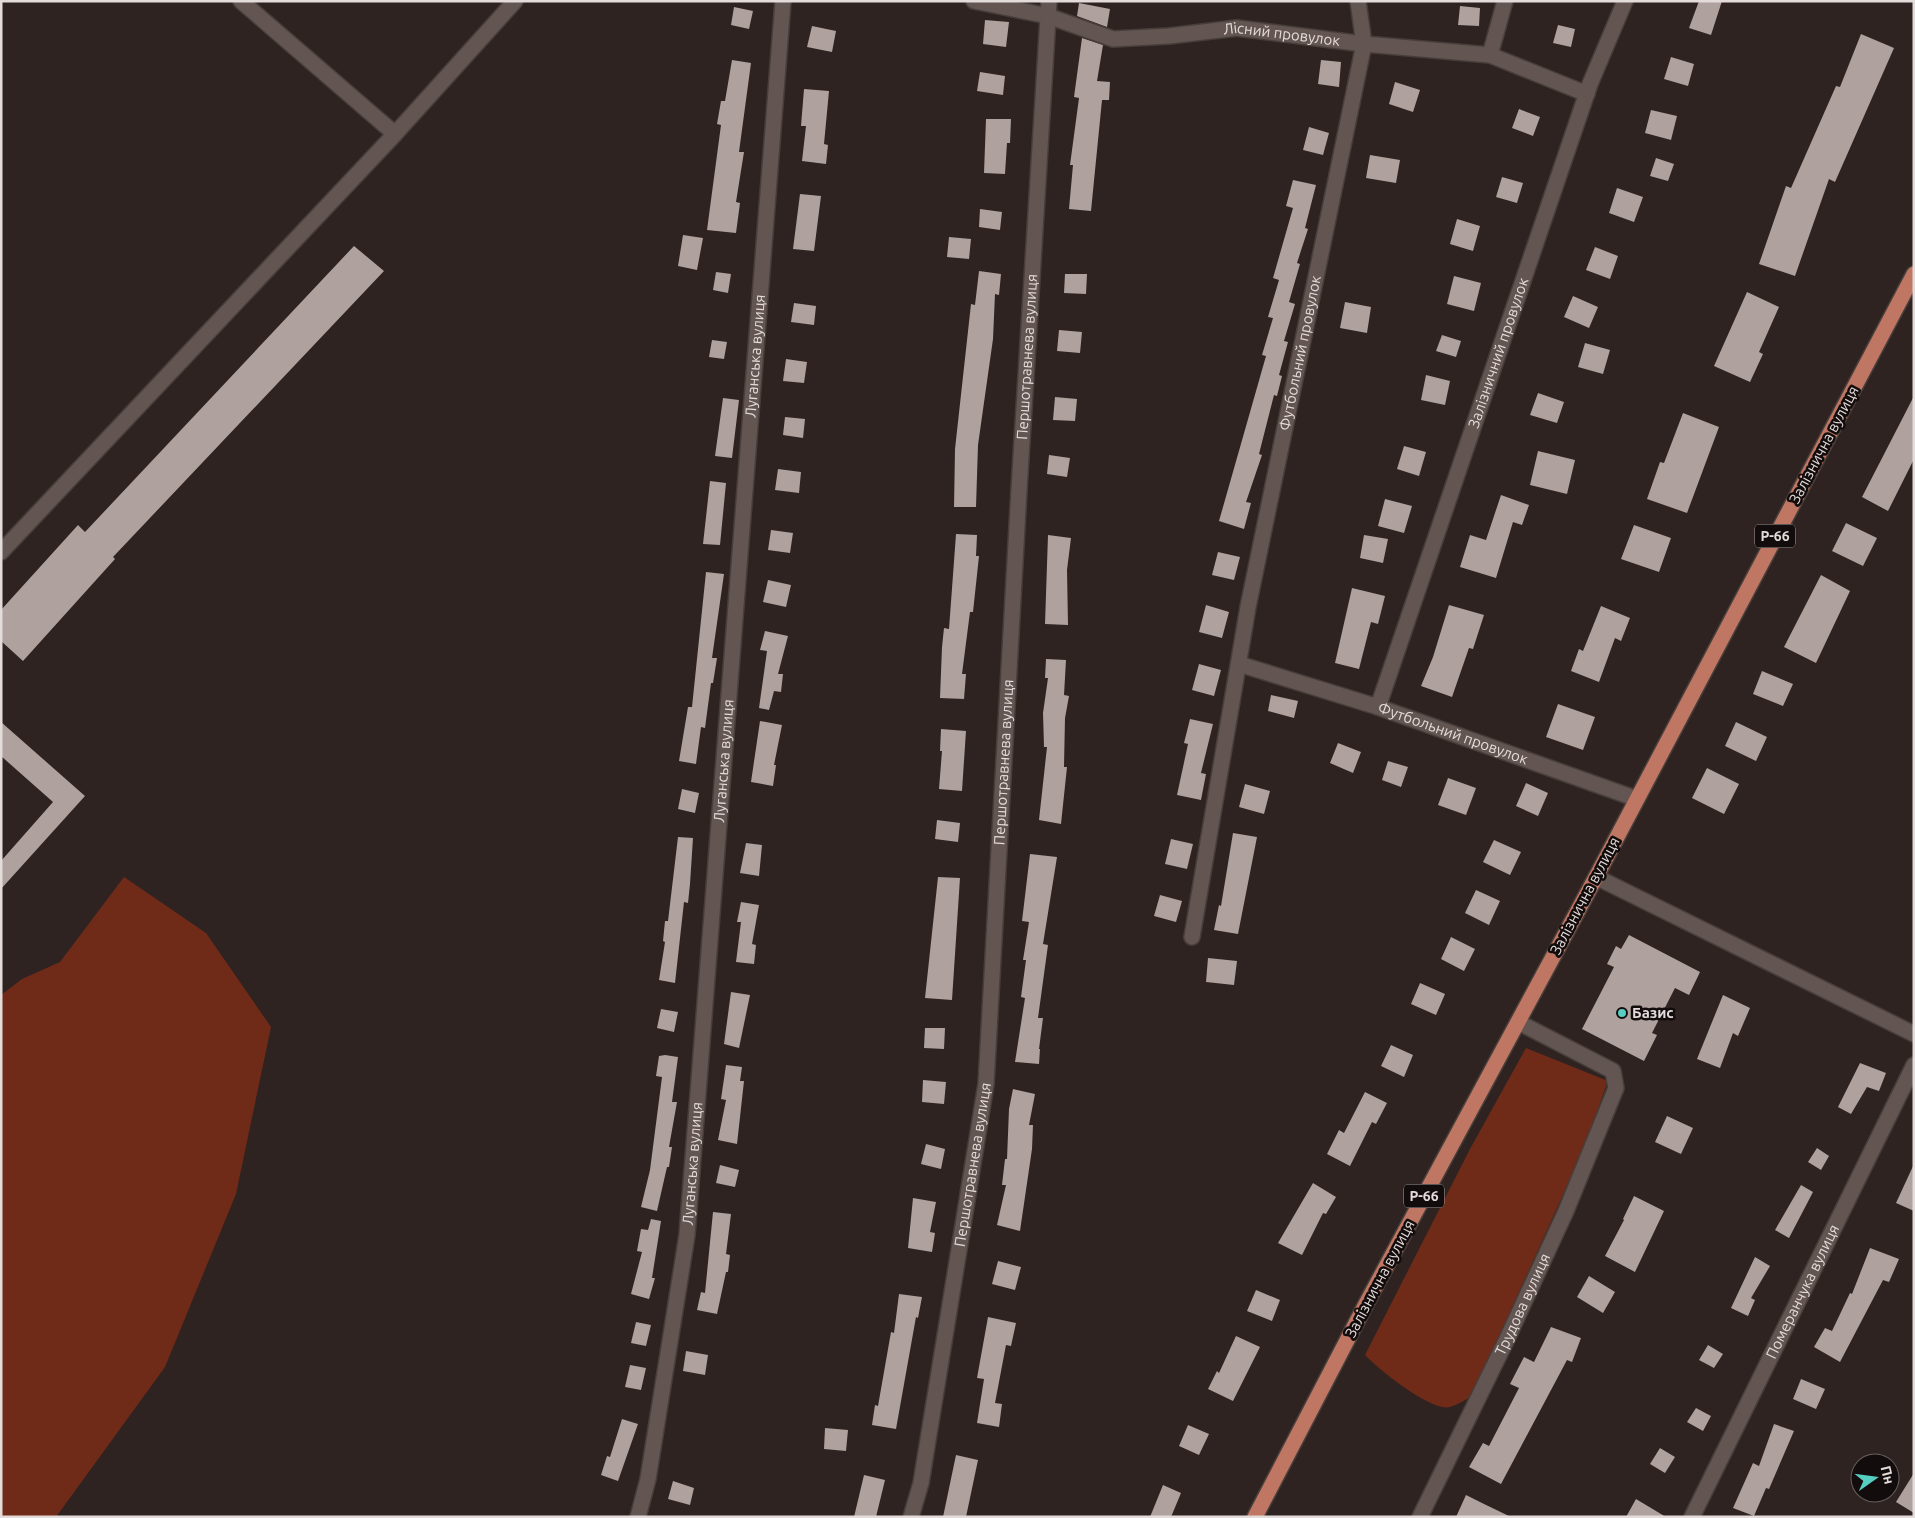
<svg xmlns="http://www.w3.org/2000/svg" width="1915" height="1518" font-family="Ubuntu,sans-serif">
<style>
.green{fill:#6f2b18}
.building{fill:#afa19d}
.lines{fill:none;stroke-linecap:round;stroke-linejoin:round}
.minor-casing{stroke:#473e3b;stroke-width:18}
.major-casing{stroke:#473e3b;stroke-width:18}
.minor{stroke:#635652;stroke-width:15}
.major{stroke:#bf7662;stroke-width:15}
.poi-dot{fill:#57cec2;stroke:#120d0c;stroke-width:2}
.labels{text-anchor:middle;stroke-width:5;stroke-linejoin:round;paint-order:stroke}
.shield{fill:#120d0c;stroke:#a59e9c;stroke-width:1}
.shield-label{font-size:14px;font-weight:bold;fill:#e4dcda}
.street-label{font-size:15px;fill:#e4dcda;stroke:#120d0c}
.poi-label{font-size:15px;font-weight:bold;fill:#e4dcda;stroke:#120d0c;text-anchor:start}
</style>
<rect width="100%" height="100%" fill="#2e2320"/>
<!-- green -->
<path class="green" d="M 124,877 L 206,933 L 271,1027 L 236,1194 L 165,1367 L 56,1517 L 1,1517 L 1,995 L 22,979 L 60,962 Z
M 1526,1048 L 1608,1081 L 1581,1155 L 1472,1396 C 1465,1400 1457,1405 1450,1407 C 1431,1412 1378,1369 1365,1355 L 1470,1149 Z"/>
<!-- building -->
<path class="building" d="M 1699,1 L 1722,1 L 1711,35 L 1689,28 Z
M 1079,3 L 1110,9 L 1107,27 L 1077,16 Z
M 1460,6 L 1480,8 L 1479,26 L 1458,25 Z
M 734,7 L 753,11 L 749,29 L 731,25 Z
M 985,20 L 1009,22 L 1006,47 L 983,44 Z
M 1558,25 L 1575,29 L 1571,47 L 1553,43 Z
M 812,26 L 836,31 L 832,52 L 807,47 Z
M 1861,34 L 1894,48 L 1835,182 L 1829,179 L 1795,276 L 1759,264 L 1786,186 L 1791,188 L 1836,86 L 1840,87 Z
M 1082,38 L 1103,45 L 1097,81 L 1110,82 L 1109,100 L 1102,100 L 1091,211 L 1069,209 L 1073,165 L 1070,165 L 1079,98 L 1074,97 Z
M 1671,57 L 1694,64 L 1688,86 L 1664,79 Z
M 732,60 L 751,63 L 739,152 L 744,152 L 736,202 L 740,203 L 736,233 L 707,230 L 721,125 L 717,124 L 721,101 L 725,101 Z
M 1321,60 L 1341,62 L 1339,87 L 1318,84 Z
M 980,72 L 1005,76 L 1003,95 L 977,91 Z
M 1395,82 L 1420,90 L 1413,112 L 1389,104 Z
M 804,89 L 829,91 L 824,144 L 828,145 L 826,164 L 802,161 L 806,126 L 801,126 Z
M 1519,109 L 1540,117 L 1533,136 L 1512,128 Z
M 1651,110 L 1677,116 L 1671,140 L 1645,133 Z
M 986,119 L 1011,119 L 1010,143 L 1007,143 L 1005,174 L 984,173 Z
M 1309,127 L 1329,133 L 1323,155 L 1303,150 Z
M 1370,155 L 1400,160 L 1396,183 L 1366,178 Z
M 1656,158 L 1674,164 L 1668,181 L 1650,176 Z
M 1502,177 L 1523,183 L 1517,203 L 1496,197 Z
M 1293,180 L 1316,185 L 1305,228 L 1308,229 L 1297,263 L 1300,264 L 1289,302 L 1295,304 L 1284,341 L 1288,342 L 1279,375 L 1282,376 L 1277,396 L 1274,395 L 1259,454 L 1262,455 L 1246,502 L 1251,503 L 1244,529 L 1219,521 L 1266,356 L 1262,355 L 1273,318 L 1268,317 L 1279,280 L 1273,278 L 1293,208 L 1286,206 Z
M 1617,188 L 1643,197 L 1634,222 L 1609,213 Z
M 800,194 L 821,196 L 814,251 L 793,249 Z
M 980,209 L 1002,212 L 1000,230 L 979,227 Z
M 1457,219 L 1480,226 L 1473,251 L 1450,244 Z
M 683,235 L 703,238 L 697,270 L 678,266 Z
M 949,237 L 971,239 L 969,259 L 947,257 Z
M 354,246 L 384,271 L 113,557 L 115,559 L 23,661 L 1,641 L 1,610 L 78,525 L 85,532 Z
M 1595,247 L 1618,256 L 1610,279 L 1586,270 Z
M 979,271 L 1001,274 L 999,295 L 995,294 L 993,339 L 978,445 L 976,507 L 954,507 L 955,449 L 971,304 L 975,305 Z
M 716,272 L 731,274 L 728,293 L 713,290 Z
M 1065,274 L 1087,274 L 1086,294 L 1064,293 Z
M 1454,276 L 1481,283 L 1474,311 L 1447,304 Z
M 1747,292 L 1779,307 L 1759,352 L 1763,354 L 1750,382 L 1714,366 Z
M 1573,296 L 1598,307 L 1589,328 L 1564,317 Z
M 1345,302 L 1371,307 L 1367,333 L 1340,328 Z
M 794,303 L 816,306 L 814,325 L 791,322 Z
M 1059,330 L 1082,332 L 1080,353 L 1057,351 Z
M 1442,335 L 1461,341 L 1456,357 L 1436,351 Z
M 712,340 L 727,342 L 724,359 L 709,357 Z
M 1585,343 L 1610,350 L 1603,374 L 1578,367 Z
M 786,359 L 807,362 L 804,383 L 783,381 Z
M 1426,375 L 1450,381 L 1445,405 L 1421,400 Z
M 1538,393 L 1564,402 L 1557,423 L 1530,415 Z
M 1914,396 L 1914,459 L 1888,511 L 1862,497 Z
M 1055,397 L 1077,399 L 1075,421 L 1053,420 Z
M 723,398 L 739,400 L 732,458 L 715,456 Z
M 1683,413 L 1719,427 L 1687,513 L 1647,499 L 1660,462 L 1664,463 Z
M 785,417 L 805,419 L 803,438 L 783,435 Z
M 1404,446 L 1426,452 L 1419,476 L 1397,469 Z
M 1538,451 L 1575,460 L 1567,494 L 1530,485 Z
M 1049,455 L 1070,458 L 1067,477 L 1047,474 Z
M 778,469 L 801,472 L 799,493 L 775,490 Z
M 710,481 L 726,483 L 720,545 L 703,544 Z
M 1501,495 L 1529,505 L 1522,525 L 1513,522 L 1496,578 L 1460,567 L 1470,535 L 1486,540 Z
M 1385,499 L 1412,506 L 1404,533 L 1378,526 Z
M 1846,523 L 1877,538 L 1863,566 L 1832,551 Z
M 1634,525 L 1671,538 L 1659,572 L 1621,559 Z
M 771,530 L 793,533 L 790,553 L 768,550 Z
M 956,534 L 977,535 L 976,556 L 979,556 L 973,612 L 970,612 L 962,674 L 966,674 L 964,699 L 940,698 L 942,647 L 944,628 L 949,629 Z
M 1048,535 L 1071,538 L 1067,570 L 1068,625 L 1045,624 Z
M 1364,535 L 1388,539 L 1383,563 L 1360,558 Z
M 1218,552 L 1240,557 L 1234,580 L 1212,575 Z
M 706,572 L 724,574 L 712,658 L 717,658 L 713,683 L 711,683 L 705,728 L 701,727 L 696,764 L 679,761 L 688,707 L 692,707 Z
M 1821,575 L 1850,591 L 1816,663 L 1784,647 Z
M 768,580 L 791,585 L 786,607 L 763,602 Z
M 1352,588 L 1385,596 L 1378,624 L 1371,622 L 1359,669 L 1335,663 Z
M 1206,605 L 1229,612 L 1222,638 L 1199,632 Z
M 1449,605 L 1484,615 L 1473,649 L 1469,648 L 1452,697 L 1421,686 L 1433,657 Z
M 1601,606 L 1630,618 L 1621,641 L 1615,638 L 1599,682 L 1571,671 L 1579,649 L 1583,651 Z
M 765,631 L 788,636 L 778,674 L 783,674 L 781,692 L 774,691 L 769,710 L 759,708 L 767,651 L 760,650 Z
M 1046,659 L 1066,660 L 1064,695 L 1069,696 L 1065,718 L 1064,767 L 1067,767 L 1061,824 L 1039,820 L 1047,747 L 1044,747 L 1043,713 L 1048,678 L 1045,678 Z
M 1199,664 L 1221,670 L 1214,696 L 1192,690 Z
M 1762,671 L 1793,684 L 1783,706 L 1753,694 Z
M 1271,695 L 1298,701 L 1294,718 L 1268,711 Z
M 1558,704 L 1595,717 L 1583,750 L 1546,737 Z
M 1190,719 L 1213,724 L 1201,773 L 1206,774 L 1201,800 L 1177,795 L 1188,744 L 1184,743 Z
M 760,721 L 782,725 L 774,765 L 776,765 L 773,786 L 751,782 Z
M 1,722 L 85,796 L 1,889 L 1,861 L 53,802 L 1,756 Z
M 1736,722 L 1767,737 L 1756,761 L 1725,746 Z
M 941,729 L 966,731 L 962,791 L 939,789 L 942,751 L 940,751 Z
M 1338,743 L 1361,752 L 1353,773 L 1330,763 Z
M 1388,761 L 1408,767 L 1401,787 L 1382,780 Z
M 1707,768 L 1739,784 L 1724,814 L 1692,798 Z
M 1448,778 L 1476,788 L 1466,815 L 1438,805 Z
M 1526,783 L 1548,793 L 1538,816 L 1516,806 Z
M 1245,784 L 1270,791 L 1264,814 L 1239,807 Z
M 682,789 L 699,793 L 695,813 L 678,809 Z
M 937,820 L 960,823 L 958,842 L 935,839 Z
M 1233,833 L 1257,837 L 1238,934 L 1214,930 L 1219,905 L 1221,906 Z
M 678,837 L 693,838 L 690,884 L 688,903 L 684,902 L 675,983 L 659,980 L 665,942 L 663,941 L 665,921 L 668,921 Z
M 1171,839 L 1193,844 L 1187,869 L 1165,864 Z
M 1494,840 L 1521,852 L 1510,875 L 1483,862 Z
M 746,843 L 762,845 L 759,876 L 740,873 Z
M 1030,854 L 1057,857 L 1043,944 L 1048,945 L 1038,1018 L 1043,1018 L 1039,1049 L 1040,1049 L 1039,1064 L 1015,1062 L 1025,998 L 1021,997 L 1026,960 L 1023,960 L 1029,922 L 1022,921 Z
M 938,877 L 960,878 L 952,1000 L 925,998 Z
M 1476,890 L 1500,901 L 1489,925 L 1465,913 Z
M 1160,895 L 1182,901 L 1176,922 L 1154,916 Z
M 741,902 L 759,905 L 752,944 L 756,945 L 754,964 L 736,962 L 741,922 L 737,922 Z
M 1629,935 L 1700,972 L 1689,995 L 1675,988 L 1652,1033 L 1657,1035 L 1644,1061 L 1582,1029 L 1614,967 L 1607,964 L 1616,946 L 1621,949 Z
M 1451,937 L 1475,949 L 1464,971 L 1441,959 Z
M 1208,958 L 1237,961 L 1234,985 L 1206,982 Z
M 1420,983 L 1445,994 L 1436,1015 L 1411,1004 Z
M 731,992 L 750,995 L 739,1048 L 724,1044 Z
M 1723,995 L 1750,1008 L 1738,1036 L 1733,1033 L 1720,1068 L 1697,1059 Z
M 661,1009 L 678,1012 L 674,1032 L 657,1028 Z
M 925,1028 L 945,1028 L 944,1049 L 924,1048 Z
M 1391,1045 L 1413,1055 L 1404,1077 L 1381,1066 Z
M 665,1055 L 678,1057 L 672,1102 L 677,1102 L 669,1147 L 672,1147 L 669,1167 L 667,1167 L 657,1211 L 641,1207 L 650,1170 L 662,1077 L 656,1076 L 659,1056 Z
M 1860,1063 L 1886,1073 L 1879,1091 L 1867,1087 L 1851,1114 L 1838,1107 Z
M 726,1065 L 742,1067 L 740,1081 L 744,1081 L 737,1144 L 718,1140 L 726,1100 L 721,1099 Z
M 923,1080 L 946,1082 L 944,1104 L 922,1102 Z
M 1013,1089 L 1035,1094 L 1029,1125 L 1033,1125 L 1032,1149 L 1020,1231 L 997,1225 L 1006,1185 L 1002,1185 L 1005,1159 L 1007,1159 L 1009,1109 Z
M 1365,1092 L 1387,1103 L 1376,1124 L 1372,1122 L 1350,1166 L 1327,1154 L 1339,1130 L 1344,1133 Z
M 1667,1116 L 1693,1128 L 1681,1154 L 1655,1142 Z
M 926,1144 L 945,1149 L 941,1169 L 921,1164 Z
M 1817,1148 L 1829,1156 L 1821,1170 L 1808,1162 Z
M 1914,1164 L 1914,1211 L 1896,1203 Z
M 720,1165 L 739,1170 L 735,1187 L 716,1183 Z
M 1313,1183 L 1336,1197 L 1326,1214 L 1323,1213 L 1302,1255 L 1278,1243 Z
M 1801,1185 L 1813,1192 L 1789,1238 L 1775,1230 Z
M 1634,1196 L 1664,1211 L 1635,1272 L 1605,1256 L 1624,1220 L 1623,1219 Z
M 913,1198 L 936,1202 L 930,1232 L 935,1233 L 932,1252 L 908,1248 Z
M 713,1212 L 731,1214 L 726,1254 L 730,1255 L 728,1272 L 726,1272 L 717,1314 L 697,1310 L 701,1292 L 705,1293 Z
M 651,1219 L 661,1221 L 652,1278 L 655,1278 L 649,1299 L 631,1294 L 642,1252 L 637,1251 L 641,1229 L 648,1230 Z
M 1870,1248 L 1899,1259 L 1889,1282 L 1883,1280 L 1840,1362 L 1814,1347 L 1825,1328 L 1832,1331 L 1850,1293 L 1852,1294 Z
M 1755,1257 L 1770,1266 L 1751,1298 L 1755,1300 L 1748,1316 L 1731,1308 Z
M 998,1261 L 1021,1267 L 1015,1290 L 992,1284 Z
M 1589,1276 L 1615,1292 L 1603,1313 L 1577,1297 Z
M 1256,1290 L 1280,1300 L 1272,1321 L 1247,1311 Z
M 899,1294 L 922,1297 L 918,1318 L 916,1317 L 896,1429 L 872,1425 L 875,1405 L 878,1406 L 891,1332 L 894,1333 Z
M 988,1317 L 1016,1323 L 1011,1346 L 1006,1345 L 995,1403 L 1002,1404 L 999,1427 L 977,1423 L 984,1379 L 977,1378 Z
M 636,1322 L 651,1325 L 646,1346 L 631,1343 Z
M 1551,1327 L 1581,1338 L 1572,1362 L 1567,1360 L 1501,1484 L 1469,1467 L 1483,1443 L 1489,1446 L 1519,1388 L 1510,1384 L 1524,1357 L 1534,1362 Z
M 1236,1336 L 1260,1347 L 1233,1401 L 1208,1389 L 1217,1371 L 1219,1373 Z
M 1708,1345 L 1723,1354 L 1714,1368 L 1699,1360 Z
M 686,1351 L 708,1355 L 705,1375 L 683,1371 Z
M 630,1365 L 646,1368 L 641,1390 L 625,1387 Z
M 1801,1379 L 1825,1389 L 1816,1409 L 1793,1399 Z
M 1696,1408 L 1711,1416 L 1703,1431 L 1687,1422 Z
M 622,1419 L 638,1424 L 618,1481 L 601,1475 L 607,1456 L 610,1457 Z
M 1774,1424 L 1794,1431 L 1769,1489 L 1766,1488 L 1754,1516 L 1733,1508 L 1753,1463 L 1759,1466 Z
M 1188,1425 L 1209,1434 L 1199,1455 L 1179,1446 Z
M 825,1428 L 848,1430 L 846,1451 L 824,1449 Z
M 1660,1448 L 1675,1457 L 1665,1473 L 1650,1464 Z
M 956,1455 L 978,1460 L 966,1517 L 943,1517 Z
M 1914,1473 L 1914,1513 L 1896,1502 Z
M 864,1475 L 885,1480 L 876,1517 L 854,1517 Z
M 673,1481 L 694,1488 L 690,1505 L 668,1499 Z
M 1163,1485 L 1181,1493 L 1171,1517 L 1150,1517 Z
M 1466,1495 L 1482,1503 L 1511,1517 L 1456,1517 Z
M 1636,1499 L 1666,1517 L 1626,1517 Z"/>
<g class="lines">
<!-- minor casing -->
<g class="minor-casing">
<g id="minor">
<path id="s1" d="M 974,1 L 1048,16 L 1113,39 L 1169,36 L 1237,28 L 1364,44 L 1490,55 L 1587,94"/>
<path d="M 1490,55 L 1505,1"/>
<path d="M 395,134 L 515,1"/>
<path d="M 1,552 L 395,134 L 241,1"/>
<path id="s2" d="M 1239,664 L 1378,707 L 1637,799"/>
<path id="s3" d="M 1378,707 L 1590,84 L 1625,1"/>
<path d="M 1596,877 L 1914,1034"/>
<path id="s4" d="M 1192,937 L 1248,607 L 1364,44 L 1358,1"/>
<path id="s5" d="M 638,1517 L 648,1479 L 687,1235 L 783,1"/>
<path id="s6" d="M 911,1517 L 921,1483 L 986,1084 L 1019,490 L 1049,1"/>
<path id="s7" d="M 1420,1517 L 1507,1339 L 1566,1211 L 1616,1088 L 1613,1071 L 1518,1022"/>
<path id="s8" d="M 1692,1517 L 1914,1065"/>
</g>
</g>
<!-- major casing -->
<g class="major-casing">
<path id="major" d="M 1255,1517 L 1367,1302 L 1596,877 L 1914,274"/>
</g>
<!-- minor -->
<use href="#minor" class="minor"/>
<!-- major -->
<use href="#major" class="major"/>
</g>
<!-- markers -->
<circle class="poi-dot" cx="1622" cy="1013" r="5"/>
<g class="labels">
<!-- shield labels -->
<g class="shield">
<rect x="1755" y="524.5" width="40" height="23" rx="4"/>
<rect x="1404" y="1184.5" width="40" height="23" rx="4"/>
</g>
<g class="shield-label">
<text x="1775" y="541">Р-66</text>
<text x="1424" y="1201">Р-66</text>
</g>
<!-- street labels -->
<g class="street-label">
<text dy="5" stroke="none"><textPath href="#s1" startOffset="314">Лісний провулок</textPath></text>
<text dy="5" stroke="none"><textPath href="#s3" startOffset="374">Залізничний провулок</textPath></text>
<text dy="5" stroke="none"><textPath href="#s4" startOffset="594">Футбольний провулок</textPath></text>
<text dy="5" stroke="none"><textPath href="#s5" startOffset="1168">Луганська вулиця</textPath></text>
<text dy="5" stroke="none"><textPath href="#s6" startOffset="1168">Першотравнева вулиця</textPath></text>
<text transform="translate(1824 445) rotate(-62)" y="5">Залізнична вулиця</text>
<text dy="5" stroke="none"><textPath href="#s2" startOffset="225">Футбольний провулок</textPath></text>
<text dy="5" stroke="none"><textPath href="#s5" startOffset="762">Луганська вулиця</textPath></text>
<text dy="5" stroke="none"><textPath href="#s6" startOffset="762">Першотравнева вулиця</textPath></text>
<text transform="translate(1585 896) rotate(-62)" y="5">Залізнична вулиця</text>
<text dy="5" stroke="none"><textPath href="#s5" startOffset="358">Луганська вулиця</textPath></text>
<text dy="5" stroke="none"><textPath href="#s6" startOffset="358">Першотравнева вулиця</textPath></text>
<text transform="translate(1380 1279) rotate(-62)" y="5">Залізнична вулиця</text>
<text dy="5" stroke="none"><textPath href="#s8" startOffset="251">Померанчука вулиця</textPath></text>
<text dy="5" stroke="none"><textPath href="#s7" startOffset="236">Трудова вулиця</textPath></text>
</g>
<!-- poi labels -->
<g class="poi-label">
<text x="1632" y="1018">Базис</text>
</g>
</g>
<!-- border -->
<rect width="1915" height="1518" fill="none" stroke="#e4dcda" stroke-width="5"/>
<!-- north arrow -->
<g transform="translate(1875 1478) rotate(76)"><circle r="24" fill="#120d0c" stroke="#66605e"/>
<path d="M0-4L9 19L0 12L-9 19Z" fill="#57cec2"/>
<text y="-8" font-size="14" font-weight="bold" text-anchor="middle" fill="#e4dcda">Пн</text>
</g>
</svg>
